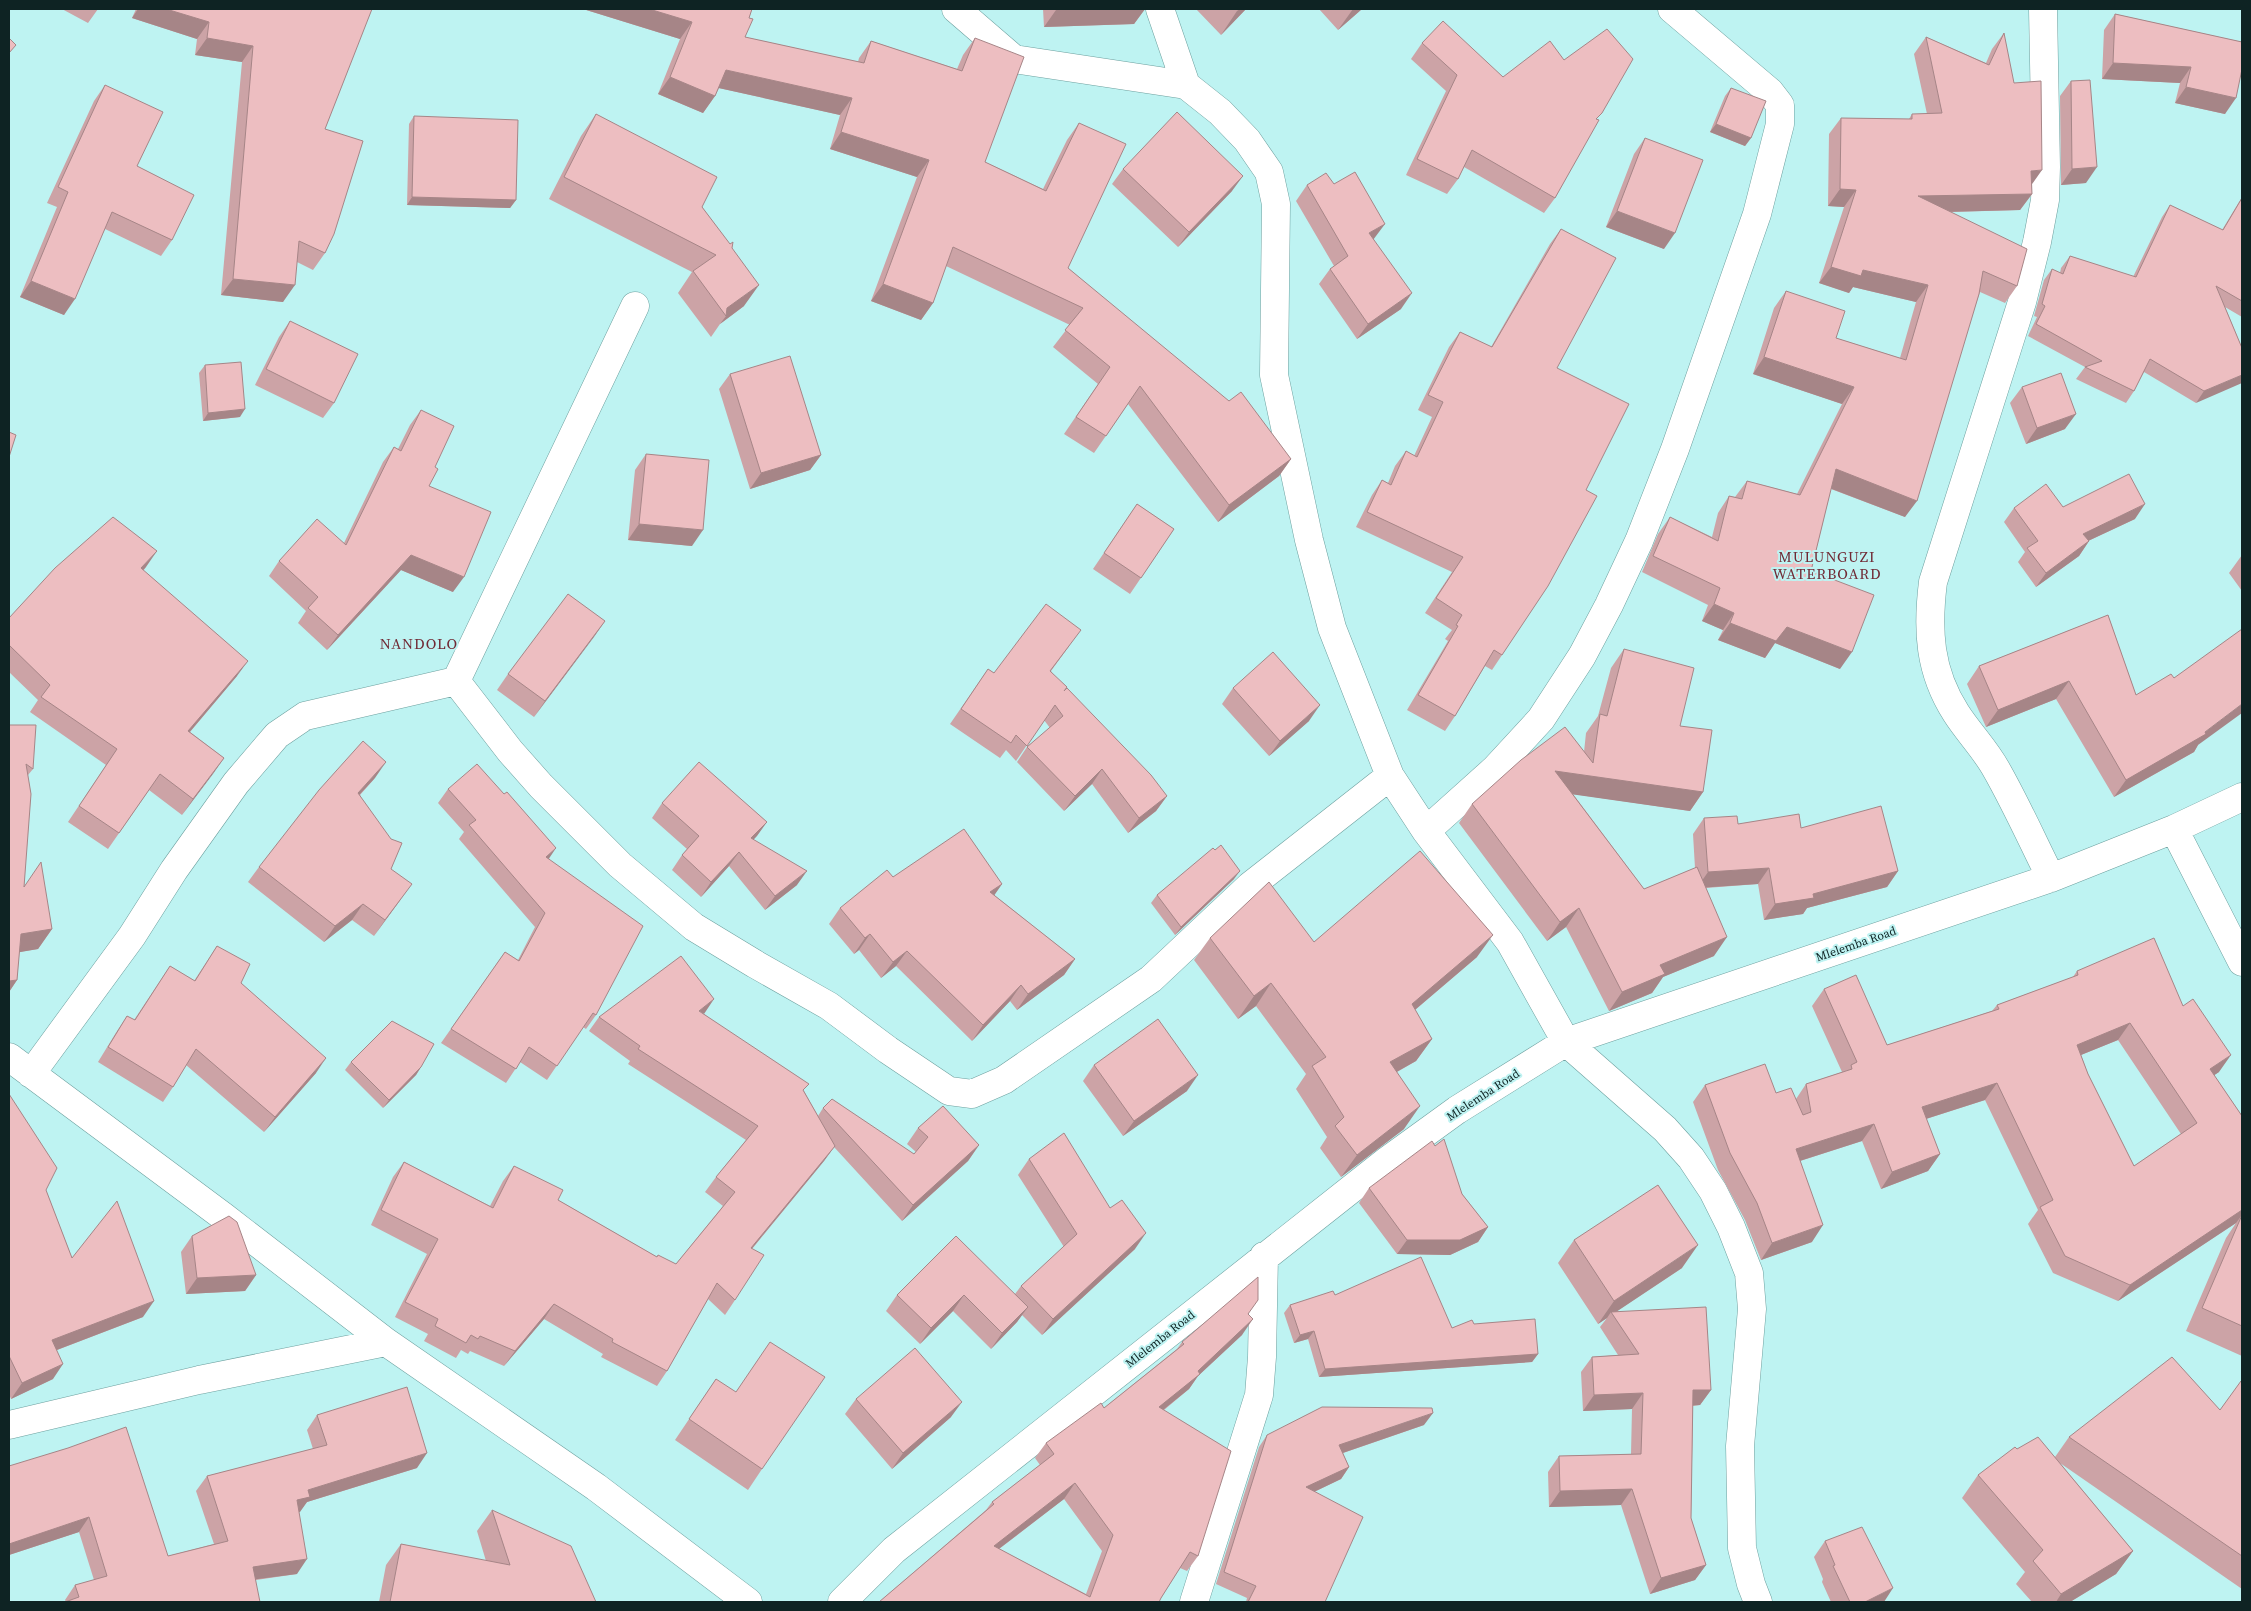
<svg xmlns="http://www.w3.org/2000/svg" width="2251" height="1611" font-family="'Source Serif 4',serif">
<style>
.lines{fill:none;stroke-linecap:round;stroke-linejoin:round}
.minor-casing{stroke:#6da09f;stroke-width:29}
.minor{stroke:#fff;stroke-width:28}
.wall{fill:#cca3a6;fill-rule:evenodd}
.shaded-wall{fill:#a68587}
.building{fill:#edbec1;stroke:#a68587;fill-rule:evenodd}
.labels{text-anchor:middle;stroke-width:4;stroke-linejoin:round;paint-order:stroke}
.street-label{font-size:12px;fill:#0e2323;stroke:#bef3f2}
.quarter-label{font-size:15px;letter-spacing:1px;fill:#702934;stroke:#bef3f2}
</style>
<rect width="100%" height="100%" fill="#bef3f2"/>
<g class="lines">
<!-- minor casing -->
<g class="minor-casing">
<path id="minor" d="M 956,9 L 1014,59 L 1186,85
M 1160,9 L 1186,85 L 1220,112 L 1247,140 L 1269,172 L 1276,204 L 1274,375 L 1309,540 L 1332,628 L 1390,776 L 1426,831 L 1510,942 L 1566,1042 L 1665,1129 L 1691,1158 L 1713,1191 L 1731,1227 L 1749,1273 L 1752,1309 L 1740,1446 L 1742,1548 L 1751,1584 L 1758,1602
M 2043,9 L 2046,167 L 2045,200 L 2037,242 L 2022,302 L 1933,582 C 1927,630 1929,671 1956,713 C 1968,732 1985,749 1996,769 C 2016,804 2033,842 2051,878
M 456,681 L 510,751 L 541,786 L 620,865 L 694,927 L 755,964 L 829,1006 L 888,1050 L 949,1091 L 972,1094 L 1004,1080 L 1151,979 L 1250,886 L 1390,776
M 2174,829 L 2242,962
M 1426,831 L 1495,769 L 1541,719 L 1582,656 L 1609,605 L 1639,541 L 1675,449 L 1757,214 L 1780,124 L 1780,105 L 1770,92 L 1672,9
M 9,1057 L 224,1217 L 386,1342 L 596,1487 L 748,1602
M 31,1074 L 132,936 L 174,870 L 236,783 L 277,735 L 305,716 L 456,681 L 635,306
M 9,1425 L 199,1380 L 386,1342
M 842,1602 L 894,1550 L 1388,1160 L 1457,1110 L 1566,1042 L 2051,878 L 2174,829 L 2242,797
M 1194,1602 L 1259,1395 L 1262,1357 L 1264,1256"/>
</g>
<!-- minor -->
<use href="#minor" class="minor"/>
</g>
<!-- wall -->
<path class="wall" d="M 62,9 L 98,9 L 88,23 Z
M 136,9 L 370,9 L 325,129 L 325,253 L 313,270 L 297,262 L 283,302 L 221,295 L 242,62 L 195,55 L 197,39 L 132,18 Z
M 583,9 L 752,9 L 749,18 L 745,37 L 858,62 L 859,58 L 871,41 L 957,69 L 963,55 L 975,38 L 985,162 L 1043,189 L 1067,140 L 1079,123 L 1068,268 L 1291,459 L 1279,476 L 1218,522 L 1128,404 L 1094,453 L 1064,434 L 1098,384 L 1053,347 L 1070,325 L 946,266 L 933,303 L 921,320 L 871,301 L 917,177 L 830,149 L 840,115 L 719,88 L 715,96 L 703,113 L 658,94 L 680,39 Z
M 1043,9 L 1145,9 L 1134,24 L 1044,27 Z
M 1196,9 L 1246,9 L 1221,35 Z
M 1319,9 L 1362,9 L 1338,30 Z
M 2115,14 L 2242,42 L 2225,114 L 2175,103 L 2180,83 L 2102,79 L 2104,30 Z
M 2004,33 L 2032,184 L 2032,194 L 2020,210 L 1950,212 L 2017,286 L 2005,303 L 1980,292 L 1905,517 L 1831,489 L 1811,571 L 1840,669 L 1775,643 L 1765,658 L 1718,640 L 1723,630 L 1702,621 L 1708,605 L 1642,572 L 1658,534 L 1670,517 L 1712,537 L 1718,513 L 1729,496 L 1735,497 L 1747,481 L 1797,494 L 1842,404 L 1753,374 L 1774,308 L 1786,291 L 1836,338 L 1900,358 L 1916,302 L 1853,287 L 1849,293 L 1819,283 L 1844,207 L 1828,206 L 1829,134 L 1841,118 L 1909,119 L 1912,114 L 1927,114 L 1914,54 L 1926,37 L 1986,63 L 1992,49 Z
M 1422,43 L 1503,77 L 1598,120 L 1555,198 L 1544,213 L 1464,167 L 1458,179 L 1447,194 L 1406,175 L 1446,91 L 1411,59 Z
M 2071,81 L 2086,183 L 2061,185 L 2060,96 Z
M 105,85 L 137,166 L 172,240 L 161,256 L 105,229 L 64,315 L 20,297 L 57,207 L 47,203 L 94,101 Z
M 1731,88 L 1751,138 L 1745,146 L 1710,132 L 1725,96 Z
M 596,114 L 702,207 L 732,248 L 744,306 L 720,324 L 711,337 L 678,293 L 692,272 L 549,199 L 581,136 Z
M 414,116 L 516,200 L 510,208 L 407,205 L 409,124 Z
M 1645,138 L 1664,249 L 1606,227 L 1634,154 Z
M 1123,169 L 1232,191 L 1178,247 L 1112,184 Z
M 1307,185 L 1374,240 L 1401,309 L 1357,339 L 1319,284 L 1330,269 L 1334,266 L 1296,201 Z
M 2242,197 L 2242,317 L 2225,307 L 2242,348 L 2196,403 L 2144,372 L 2134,391 L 2126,403 L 2076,379 L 2085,367 L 2028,336 L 2037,317 L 2034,316 L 2044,280 L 2052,269 L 2060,273 L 2061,268 L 2070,256 L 2133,277 L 2162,217 L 2170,205 L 2222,230 Z
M 1561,229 L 1557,368 L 1502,655 L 1492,670 L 1485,666 L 1455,716 L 1445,731 L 1407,710 L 1448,641 L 1445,639 L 1452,630 L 1425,613 L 1452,572 L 1356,527 L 1372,495 L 1382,480 L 1388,483 L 1395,466 L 1406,451 L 1414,456 L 1432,417 L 1418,410 L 1449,347 L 1460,332 L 1491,347 L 1550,244 Z
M 290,321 L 334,403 L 323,418 L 255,385 L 279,337 Z
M 205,365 L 240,417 L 203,421 L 199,373 Z
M 730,374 L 821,455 L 810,470 L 750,489 L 719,389 Z
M 2022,387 L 2065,429 L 2026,444 L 2010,403 Z
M 421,410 L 435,467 L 429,486 L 453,592 L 401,570 L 327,650 L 298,623 L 306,611 L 269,576 L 279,561 L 344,543 L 383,462 L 394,447 L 398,449 L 410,425 Z
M 646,454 L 692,546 L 628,540 L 635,470 Z
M 1137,504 L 1174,529 L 1130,594 L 1093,569 Z
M 2063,507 L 2135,519 L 2088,541 L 2089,541 L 2079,556 L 2036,587 L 2018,562 L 2025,552 L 2004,522 L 2014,508 Z
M 2242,555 L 2242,591 L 2229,573 Z
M 146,567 L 143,571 L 237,676 L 190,732 L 224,758 L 182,815 L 149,790 L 108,849 L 68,822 L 106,765 L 30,712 L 38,700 L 9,672 L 9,618 Z
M 2108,615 L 2136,695 L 2198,745 L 2194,752 L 2114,797 L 2056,699 L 1986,727 L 1967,684 L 1979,666 Z
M 605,621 L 534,717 L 497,690 L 508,674 Z
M 1070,645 L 1051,671 L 1064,691 L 1167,796 L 1156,811 L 1128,833 L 1092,784 L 1064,811 L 1017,762 L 1027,747 L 1050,728 L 1044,720 L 1016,761 L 1006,750 L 1000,758 L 950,724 L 988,669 L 994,673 Z
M 1624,649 L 1680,726 L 1703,792 L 1690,811 L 1573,794 L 1644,889 L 1695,868 L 1693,834 L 1704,818 L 1738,824 L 1801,828 L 1898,871 L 1887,887 L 1807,908 L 1803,914 L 1764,920 L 1758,884 L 1706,888 L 1714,956 L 1663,977 L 1652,993 L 1609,1011 L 1566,927 L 1547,941 L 1459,823 L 1472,804 L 1584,752 L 1586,733 L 1598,716 L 1611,668 Z
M 1233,688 L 1309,721 L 1269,756 L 1222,704 Z
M 9,725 L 33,769 L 28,775 L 24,887 L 52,929 L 38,949 L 19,952 L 17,980 L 9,992 Z
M 375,778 L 360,795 L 391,869 L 401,899 L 374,936 L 352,920 L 324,942 L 248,882 L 259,867 Z
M 448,789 L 549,858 L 596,1015 L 586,1029 L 583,1027 L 547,1080 L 520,1062 L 506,1083 L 441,1043 L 505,952 L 518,960 L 535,927 L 459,839 L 464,832 L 438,803 Z
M 662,803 L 767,822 L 753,839 L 797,885 L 765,910 L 729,866 L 701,897 L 672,870 L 682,855 L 687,849 L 652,818 Z
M 1215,850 L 1234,879 L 1175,935 L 1151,903 L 1157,895 Z
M 893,877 L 1002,884 L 994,895 L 1075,959 L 1064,975 L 1017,1010 L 1010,1001 L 972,1041 L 896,966 L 881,978 L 859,950 L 854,954 L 829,924 L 840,908 Z
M 1210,938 L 1314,942 L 1477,957 L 1415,1010 L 1432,1039 L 1416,1061 L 1397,1072 L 1404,1129 L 1341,1177 L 1320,1148 L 1327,1137 L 1296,1089 L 1306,1074 L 1256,1006 L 1238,1019 L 1194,960 Z
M 217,946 L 241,983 L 316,1073 L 264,1132 L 186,1065 L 173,1087 L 163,1102 L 98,1062 L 117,1031 L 127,1016 L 134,1020 L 170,966 L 194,981 Z
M 2077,971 L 2183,1006 L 2219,1072 L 2214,1075 L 2242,1116 L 2242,1356 L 2186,1331 L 2226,1238 L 2236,1223 L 2118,1301 L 2053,1273 L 2028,1224 L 2038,1210 L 1985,1100 L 1926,1119 L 1940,1154 L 1928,1171 L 1881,1189 L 1862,1141 L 1800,1161 L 1812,1242 L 1761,1260 L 1745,1220 L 1718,1170 L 1693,1102 L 1705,1085 L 1776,1093 L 1796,1099 L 1806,1084 L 1842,1072 L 1812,1006 L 1824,989 L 1887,1045 L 1992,1011 L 1997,1005 L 2073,977 ZM 2118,1040 L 2181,1134 L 2134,1166 L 2088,1074 L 2081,1055 Z
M 704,1014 L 804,1091 L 818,1116 L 823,1108 L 914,1154 L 916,1152 L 907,1144 L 918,1128 L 979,1145 L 968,1161 L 902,1221 L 834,1147 L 824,1161 L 752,1249 L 735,1300 L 725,1315 L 708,1299 L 667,1371 L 657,1386 L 601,1357 L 603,1354 L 544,1319 L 504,1366 L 470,1351 L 468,1354 L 461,1350 L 456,1358 L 424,1341 L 428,1334 L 395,1317 L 427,1254 L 371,1225 L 393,1177 L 404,1162 L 490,1206 L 503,1181 L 514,1166 L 558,1200 L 657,1257 L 676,1264 L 723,1206 L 705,1192 L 716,1177 L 746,1140 L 628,1064 L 630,1061 L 589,1031 L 599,1017 Z
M 351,1062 L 421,1067 L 416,1075 L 383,1108 L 345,1070 Z
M 1094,1065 L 1187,1091 L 1123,1136 L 1083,1081 Z
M 9,1094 L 72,1258 L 143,1317 L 57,1350 L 53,1379 L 11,1399 L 9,1394 Z
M 1029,1159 L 1135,1249 L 1042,1335 L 1022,1315 L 1017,1322 L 991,1349 L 953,1311 L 920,1344 L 886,1311 L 897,1295 L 1015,1294 L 1021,1286 L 1064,1247 L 1018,1175 Z
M 1369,1188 L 1462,1194 L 1488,1227 L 1478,1242 L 1450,1255 L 1397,1254 L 1359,1203 Z
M 192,1236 L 256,1275 L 245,1291 L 186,1294 L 181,1252 Z
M 1574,1240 L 1682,1268 L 1617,1311 L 1711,1390 L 1700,1405 L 1693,1406 L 1691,1518 L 1706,1565 L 1695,1580 L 1650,1594 L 1621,1505 L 1549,1507 L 1548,1472 L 1559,1456 L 1631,1454 L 1632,1409 L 1583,1411 L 1581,1372 L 1592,1357 L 1618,1355 L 1600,1327 L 1607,1318 L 1598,1324 L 1558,1263 Z
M 1335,1295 L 1452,1328 L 1474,1324 L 1538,1354 L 1532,1362 L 1319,1377 L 1308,1339 L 1294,1343 L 1284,1313 L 1290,1305 Z
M 1248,1314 L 1242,1335 L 1198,1376 L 1189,1389 L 1164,1410 L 1198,1556 L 1187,1571 L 1180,1568 L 1161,1598 L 879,1602 L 986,1510 L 992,1502 L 1040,1465 L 1035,1458 L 1046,1443 L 1104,1408 L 1177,1349 L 1182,1342 ZM 1064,1499 L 1102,1551 L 1086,1594 L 999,1549 Z
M 716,1379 L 762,1469 L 748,1490 L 675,1440 Z
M 2242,1383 L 2242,1589 L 2060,1463 L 2133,1551 L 2116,1574 L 2070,1602 L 2032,1602 L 2016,1584 L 2025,1572 L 1962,1498 L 1978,1475 L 2017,1449 L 2055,1457 L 2069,1437 L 2220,1410 Z
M 856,1399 L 951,1417 L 892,1469 L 845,1414 Z
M 317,1415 L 417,1468 L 307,1502 L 299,1512 L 297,1574 L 256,1580 L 66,1602 L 65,1600 L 75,1585 L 94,1580 L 79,1532 L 9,1555 L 9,1466 L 168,1556 L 214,1544 L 196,1491 L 207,1476 L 313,1449 L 307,1430 Z
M 1424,1425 L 1343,1453 L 1349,1467 L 1341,1479 L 1314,1492 L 1325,1602 L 1246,1602 L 1247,1598 L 1216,1584 L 1259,1447 L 1267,1435 Z
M 492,1510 L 596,1602 L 379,1602 L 386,1565 L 401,1544 L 486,1561 L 477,1531 Z
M 1825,1541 L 1884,1602 L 1831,1602 L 1822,1582 L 1823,1579 L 1814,1557 Z"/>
<!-- shaded-wall -->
<path class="shaded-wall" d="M 138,9 L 166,9 L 209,22 L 197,39 L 132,18 Z
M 583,9 L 649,9 L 692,22 L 680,39 Z
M 1085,9 L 1145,9 L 1134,24 L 1044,27 L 1056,10 Z
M 1240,9 L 1246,9 L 1221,35 L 1237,11 Z
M 1353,9 L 1362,9 L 1338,30 Z
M 207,38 L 253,46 L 242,62 L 195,55 Z
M 2113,63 L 2191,67 L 2180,83 L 2102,79 Z
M 726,70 L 852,98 L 840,115 L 714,87 Z
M 670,77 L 715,96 L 703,113 L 658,94 Z
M 2186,87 L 2236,98 L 2225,114 L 2175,103 Z
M 1716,124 L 1751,138 L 1745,146 L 1710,132 Z
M 841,132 L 929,160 L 917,177 L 830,149 Z
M 2097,167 L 2086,183 L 2061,185 L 2072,169 Z
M 2042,170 L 2030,187 L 2031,171 Z
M 1243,176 L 1232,191 L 1178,247 L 1189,232 Z
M 1840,189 L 1856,190 L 1844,207 L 1828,206 Z
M 2032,194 L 2020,210 L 1906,213 L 1918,196 Z
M 412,197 L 516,200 L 510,208 L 407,205 Z
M 1617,211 L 1675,233 L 1664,249 L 1606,227 Z
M 1385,224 L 1373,240 L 1369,233 Z
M 1831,267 L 1863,270 L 1928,285 L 1916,302 L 1853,287 L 1849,293 L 1819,283 Z
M 233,279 L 295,285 L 283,302 L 221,295 Z
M 31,281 L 75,299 L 64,315 L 20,297 Z
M 883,284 L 933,303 L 921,320 L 871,301 Z
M 759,285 L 744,306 L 720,324 L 726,316 L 727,308 Z
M 1412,293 L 1401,309 L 1357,339 L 1368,324 Z
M 1764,357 L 1854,387 L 1842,404 L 1753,374 Z
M 2242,375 L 2242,383 L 2196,403 L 2204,391 Z
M 245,409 L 240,417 L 203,421 L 208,413 Z
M 2076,414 L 2065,429 L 2026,444 L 2037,428 Z
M 821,455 L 810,470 L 750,489 L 761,473 Z
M 1291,459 L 1279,476 L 1218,522 L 1229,505 Z
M 1836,469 L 1917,501 L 1905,517 L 1824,486 Z
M 2145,504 L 2135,519 L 2073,548 L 2083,534 Z
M 639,524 L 703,530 L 692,546 L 628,540 Z
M 2089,541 L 2079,556 L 2036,587 L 2046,573 Z
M 157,551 L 146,567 L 130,584 L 141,568 Z
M 411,555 L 464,577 L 453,592 L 401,570 L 327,650 L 338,635 Z
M 1714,604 L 1734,613 L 1723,630 L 1702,621 Z
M 605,621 L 594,637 L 534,717 L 545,701 Z
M 1730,623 L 1787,627 L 1852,652 L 1840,669 L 1775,643 L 1765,658 L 1718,640 Z
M 248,661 L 237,676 L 177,747 L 188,731 Z
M 2069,681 L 2056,699 L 1986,727 L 1998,710 Z
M 2242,704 L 2242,713 L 2198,745 L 2194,752 L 2114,797 L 2126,780 L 2205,732 Z
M 1320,705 L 1309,721 L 1269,756 L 1280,741 Z
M 224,758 L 213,774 L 182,815 L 193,799 Z
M 386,762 L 375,778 L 347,808 L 358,793 Z
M 1102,769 L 1092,784 L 1064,811 L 1075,796 Z
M 1555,771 L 1703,792 L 1690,811 L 1542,790 Z
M 1167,796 L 1156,811 L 1128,833 L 1139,818 Z
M 767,822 L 757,836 L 741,853 L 751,838 Z
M 556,848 L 546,863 L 546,857 Z
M 739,852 L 729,866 L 701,897 L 711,882 Z
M 1769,868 L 1758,884 L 1697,888 L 1708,872 Z
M 807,871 L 797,885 L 765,910 L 775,896 Z
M 1240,871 L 1234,879 L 1175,935 L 1181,927 Z
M 1898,871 L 1887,887 L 1807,908 L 1803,914 L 1764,920 L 1775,904 Z
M 412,884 L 401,899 L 374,936 L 385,920 Z
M 1002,884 L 991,900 L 990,892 Z
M 363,904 L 352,920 L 324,942 L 335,926 Z
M 1579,908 L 1566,927 L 1547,941 L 1560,922 Z
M 52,929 L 38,949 L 9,954 L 21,934 Z
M 870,934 L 859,950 L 854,954 L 865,938 Z
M 1493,935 L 1477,957 L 1396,1026 L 1412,1004 Z
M 1727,937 L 1714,956 L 1663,977 L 1652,993 L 1609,1011 L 1622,992 L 1660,965 Z
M 907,951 L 896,966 L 881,978 L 893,962 Z
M 1075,959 L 1064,975 L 1017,1010 L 1028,994 Z
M 17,980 L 9,992 L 9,981 Z
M 1271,983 L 1256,1006 L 1238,1019 L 1254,996 Z
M 1021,985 L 1010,1001 L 972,1041 L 983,1025 Z
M 714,999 L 704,1014 L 699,1011 Z
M 2130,1023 L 2118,1040 L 2066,1061 L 2077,1045 Z
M 1432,1039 L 1416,1061 L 1375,1084 L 1390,1062 Z
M 2231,1055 L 2219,1072 L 2198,1086 L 2210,1069 Z
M 326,1058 L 316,1073 L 264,1132 L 275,1117 Z
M 421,1067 L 416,1075 L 383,1108 L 389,1100 Z
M 1198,1075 L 1187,1091 L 1123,1136 L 1134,1121 Z
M 1997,1083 L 1985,1100 L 1910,1124 L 1922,1107 Z
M 1420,1106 L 1404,1129 L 1341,1177 L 1357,1155 Z
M 1874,1124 L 1862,1141 L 1784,1166 L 1796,1149 Z
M 979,1145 L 968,1161 L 902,1221 L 913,1205 Z
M 835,1146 L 824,1161 L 740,1263 L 751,1248 Z
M 1940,1154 L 1928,1171 L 1881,1189 L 1892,1172 Z
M 2242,1210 L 2242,1219 L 2242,1215 L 2236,1223 L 2118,1301 L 2130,1285 Z
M 1823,1225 L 1812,1242 L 1761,1260 L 1772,1243 Z
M 1488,1227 L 1478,1242 L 1450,1255 L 1397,1254 L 1407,1240 Z
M 1146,1233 L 1135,1249 L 1042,1335 L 1053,1319 Z
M 1698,1245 L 1682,1268 L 1613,1314 L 1611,1312 L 1607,1318 L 1598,1324 L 1614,1301 Z
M 256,1275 L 245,1291 L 186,1294 L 197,1278 Z
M 964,1295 L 953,1311 L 920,1344 L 931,1328 Z
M 154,1301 L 143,1317 L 41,1356 L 52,1340 Z
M 554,1304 L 544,1319 L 504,1366 L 515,1351 Z
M 1028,1307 L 1017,1322 L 991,1349 L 1002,1333 Z
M 1253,1319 L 1242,1335 L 1198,1376 L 1189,1389 L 1148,1422 L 1159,1407 Z
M 1314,1331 L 1308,1339 L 1294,1343 L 1300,1335 Z
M 1538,1354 L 1532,1362 L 1319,1377 L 1325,1369 Z
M 63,1364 L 53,1379 L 11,1399 L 22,1383 Z
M 1693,1390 L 1711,1390 L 1700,1405 L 1682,1406 Z
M 1643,1393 L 1632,1409 L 1583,1411 L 1594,1395 Z
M 962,1402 L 951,1417 L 892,1469 L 903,1453 Z
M 1433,1413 L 1424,1425 L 1331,1457 L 1339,1445 Z
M 427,1453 L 417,1468 L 307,1502 L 300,1512 L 287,1515 L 297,1500 L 308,1490 Z
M 1349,1467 L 1341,1479 L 1297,1500 L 1306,1487 Z
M 1075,1483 L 1064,1499 L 983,1561 L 994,1546 Z
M 1632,1489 L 1621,1505 L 1549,1507 L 1560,1491 Z
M 89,1517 L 79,1532 L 9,1555 L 9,1544 Z
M 2133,1551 L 2116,1574 L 2070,1602 L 2056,1602 L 2061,1594 Z
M 307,1559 L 297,1574 L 243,1581 L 253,1567 Z
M 1706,1565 L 1695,1580 L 1650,1594 L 1661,1578 Z
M 1893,1588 L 1884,1602 L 1865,1602 Z"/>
<!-- building -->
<path class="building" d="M 166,9 L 372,9 L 325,129 L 363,141 L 334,234 L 325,253 L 299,241 L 295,285 L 233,279 L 253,46 L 207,38 L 209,22 Z
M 649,9 L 752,9 L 749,18 L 753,19 L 745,37 L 864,63 L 871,41 L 962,71 L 975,38 L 1024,57 L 985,162 L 1046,191 L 1079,123 L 1126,144 L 1068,268 L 1229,401 L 1241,392 L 1291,459 L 1229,505 L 1140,386 L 1106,436 L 1076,417 L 1110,367 L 1065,330 L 1083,308 L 953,247 L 933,303 L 883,284 L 929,160 L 841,132 L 852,98 L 726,70 L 715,96 L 670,77 L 692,22 Z
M 1056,9 L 1085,9 L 1056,10 Z
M 2115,14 L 2242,42 L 2242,69 L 2236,98 L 2186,87 L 2191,67 L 2113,63 Z
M 1443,21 L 1503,77 L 1550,41 L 1564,60 L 1607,29 L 1633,59 L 1602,113 L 1596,119 L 1599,120 L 1555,198 L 1472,150 L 1458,179 L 1417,159 L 1457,75 L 1422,43 Z
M 2004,33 L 2014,83 L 2041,81 L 2042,170 L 2031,171 L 2032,194 L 1918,196 L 2027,249 L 2017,286 L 1983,271 L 1979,294 L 1917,501 L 1836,469 L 1811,571 L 1874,595 L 1852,652 L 1787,627 L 1776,641 L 1730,623 L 1734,613 L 1714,604 L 1720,588 L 1653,556 L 1670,517 L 1718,541 L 1729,496 L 1742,499 L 1747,481 L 1800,495 L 1854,387 L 1764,357 L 1786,291 L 1845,311 L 1836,338 L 1906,360 L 1928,285 L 1863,270 L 1861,276 L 1831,267 L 1856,190 L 1840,189 L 1841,118 L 1912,119 L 1912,114 L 1942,113 L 1926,37 L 1989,65 Z
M 9,38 L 16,45 L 9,53 Z
M 2090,80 L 2097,167 L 2072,169 L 2071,81 Z
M 105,85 L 163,112 L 137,166 L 194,195 L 172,240 L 112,212 L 75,299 L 31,281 L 68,192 L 58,187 Z
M 1731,88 L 1766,101 L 1751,138 L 1716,124 Z
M 1177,112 L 1243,176 L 1189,232 L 1123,169 Z
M 596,114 L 717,177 L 702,207 L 730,244 L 733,242 L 732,248 L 759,285 L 727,308 L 726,316 L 693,271 L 716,255 L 564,177 Z
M 414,116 L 518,120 L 516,200 L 412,197 Z
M 1645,138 L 1703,160 L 1675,233 L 1617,211 Z
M 1355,172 L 1385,224 L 1369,233 L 1412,293 L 1368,324 L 1330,269 L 1348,256 L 1307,185 L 1326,173 L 1334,184 Z
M 2242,198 L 2242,301 L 2216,286 L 2242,348 L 2242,375 L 2204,391 L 2150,359 L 2134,391 L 2085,367 L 2102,361 L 2036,324 L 2045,306 L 2042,304 L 2052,269 L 2063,274 L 2070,256 L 2136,277 L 2170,205 L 2223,230 Z
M 1561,229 L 1616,258 L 1557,368 L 1629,404 L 1586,490 L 1597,496 L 1548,586 L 1502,655 L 1494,650 L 1455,716 L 1418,695 L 1458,626 L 1456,625 L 1462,615 L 1436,598 L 1463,557 L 1367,512 L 1382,480 L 1391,485 L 1406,451 L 1417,457 L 1443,402 L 1428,395 L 1460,332 L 1492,347 Z
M 290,321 L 358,354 L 334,403 L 266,369 Z
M 790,356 L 821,455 L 761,473 L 730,374 Z
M 241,362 L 245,409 L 208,413 L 205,365 Z
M 2061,373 L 2076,414 L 2037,428 L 2022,387 Z
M 421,410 L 454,426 L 435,467 L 438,469 L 429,486 L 491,512 L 464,577 L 411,555 L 338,635 L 308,608 L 318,597 L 279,561 L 317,519 L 346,545 L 394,447 L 401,451 Z
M 9,432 L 16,435 L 9,457 Z
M 646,454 L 709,460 L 703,530 L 639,524 Z
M 2129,474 L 2145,504 L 2083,534 L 2089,541 L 2046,573 L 2027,548 L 2038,541 L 2014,508 L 2046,484 L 2063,507 Z
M 1137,504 L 1174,529 L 1141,578 L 1104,553 Z
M 113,517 L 157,551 L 141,568 L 248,661 L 188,731 L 224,758 L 193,799 L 160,774 L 119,833 L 79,806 L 117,749 L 41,697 L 50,685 L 9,645 L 9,618 L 55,568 Z
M 568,594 L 605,621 L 545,701 L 508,674 Z
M 1046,604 L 1081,630 L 1050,671 L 1067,687 L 1064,691 L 1067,688 L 1151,775 L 1167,796 L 1139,818 L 1102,769 L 1075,796 L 1027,747 L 1063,716 L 1055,705 L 1027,746 L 1016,735 L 1011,743 L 961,709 L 988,669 L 994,673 Z
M 2108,615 L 2136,695 L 2171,674 L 2174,678 L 2242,629 L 2242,704 L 2205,732 L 2206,734 L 2126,780 L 2069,681 L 1998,710 L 1979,666 Z
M 1624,649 L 1694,668 L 1680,726 L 1712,730 L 1703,792 L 1555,771 L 1644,889 L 1697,867 L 1727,937 L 1660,965 L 1665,974 L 1622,992 L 1579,908 L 1560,922 L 1472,804 L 1521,760 L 1565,727 L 1593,763 L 1600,714 L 1607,716 Z
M 1273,652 L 1320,705 L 1280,741 L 1233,688 Z
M 9,725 L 36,725 L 33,769 L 26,764 L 31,794 L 24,887 L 41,862 L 52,929 L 21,934 L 17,980 L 9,981 Z
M 363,741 L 386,762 L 358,793 L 391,839 L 402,843 L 391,869 L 412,884 L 385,920 L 363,904 L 335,926 L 259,867 L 319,790 Z
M 699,762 L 767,822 L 751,838 L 807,871 L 775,896 L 739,852 L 711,882 L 682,855 L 699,836 L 662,803 Z
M 477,764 L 504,794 L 507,792 L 556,848 L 546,857 L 643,926 L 596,1015 L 593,1013 L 557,1066 L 529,1047 L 516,1069 L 451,1029 L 505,952 L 519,961 L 545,913 L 469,825 L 476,820 L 448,789 Z
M 1881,806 L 1898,871 L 1813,894 L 1814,898 L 1775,904 L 1769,868 L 1708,872 L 1704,818 L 1737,816 L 1738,824 L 1799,814 L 1801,828 Z
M 964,829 L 1002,884 L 990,892 L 1075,959 L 1028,994 L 1021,985 L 983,1025 L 907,951 L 893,962 L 870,934 L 865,938 L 840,908 L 887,870 L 893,877 Z
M 1221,845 L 1240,871 L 1181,927 L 1157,895 L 1213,848 L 1215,850 Z
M 1420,851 L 1493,935 L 1412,1004 L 1432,1039 L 1390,1062 L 1420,1106 L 1357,1155 L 1335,1126 L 1344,1117 L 1312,1066 L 1326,1057 L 1271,983 L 1254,996 L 1210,938 L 1269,882 L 1314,942 Z
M 2154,938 L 2183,1006 L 2193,999 L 2231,1055 L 2210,1069 L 2242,1116 L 2242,1210 L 2130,1285 L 2065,1256 L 2040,1207 L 2053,1200 L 1997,1083 L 1922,1107 L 1940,1154 L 1892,1172 L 1874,1124 L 1796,1149 L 1823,1225 L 1772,1243 L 1757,1203 L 1730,1153 L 1705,1085 L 1765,1064 L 1776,1093 L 1791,1088 L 1803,1115 L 1811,1112 L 1806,1084 L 1852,1069 L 1851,1065 L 1857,1062 L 1824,989 L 1856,975 L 1887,1045 L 1999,1009 L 1997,1005 L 2078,975 L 2077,971 ZM 2130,1023 L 2197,1123 L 2134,1166 L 2088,1074 L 2077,1045 Z
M 217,946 L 250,964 L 241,983 L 326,1058 L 275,1117 L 196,1049 L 173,1087 L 108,1047 L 127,1016 L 135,1020 L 170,966 L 195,981 Z
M 681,956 L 714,999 L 699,1011 L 809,1084 L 803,1090 L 835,1146 L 751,1248 L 764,1255 L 735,1300 L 717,1283 L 667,1371 L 612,1342 L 613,1339 L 554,1304 L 515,1351 L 480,1336 L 478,1339 L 471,1335 L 466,1343 L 435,1326 L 438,1319 L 405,1302 L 438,1239 L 381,1210 L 404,1162 L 493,1208 L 514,1166 L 563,1190 L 558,1200 L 657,1257 L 658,1255 L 676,1264 L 735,1192 L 716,1177 L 758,1126 L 638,1049 L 640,1046 L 599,1017 Z
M 1158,1019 L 1198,1075 L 1134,1121 L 1094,1065 Z
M 392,1021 L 434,1044 L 421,1067 L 389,1100 L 351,1062 Z
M 9,1094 L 57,1168 L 46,1190 L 72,1258 L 117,1201 L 154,1301 L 52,1340 L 63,1364 L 22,1383 L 9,1356 Z
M 832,1099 L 914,1154 L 928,1137 L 918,1128 L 943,1106 L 979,1145 L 913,1205 L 823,1108 Z
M 1064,1133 L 1110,1208 L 1122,1200 L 1146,1233 L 1053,1319 L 1021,1286 L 1077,1234 L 1029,1159 Z
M 1444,1139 L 1462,1194 L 1488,1227 L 1460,1240 L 1407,1240 L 1369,1188 L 1432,1141 L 1435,1146 Z
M 1658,1185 L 1698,1245 L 1614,1301 L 1574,1240 Z
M 2242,1215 L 2242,1326 L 2202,1308 Z
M 229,1216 L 237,1222 L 256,1275 L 197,1278 L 192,1236 Z
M 956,1236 L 1028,1307 L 1002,1333 L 964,1295 L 931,1328 L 897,1295 Z
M 1421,1257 L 1452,1328 L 1472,1320 L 1474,1324 L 1535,1319 L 1538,1354 L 1325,1369 L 1314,1331 L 1300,1335 L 1290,1305 L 1333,1291 L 1335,1295 Z
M 1258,1277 L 1258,1300 L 1248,1314 L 1253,1319 L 1198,1371 L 1200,1374 L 1159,1407 L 1231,1451 L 1198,1556 L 1190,1552 L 1161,1598 L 1159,1602 L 879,1602 L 994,1504 L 992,1502 L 1054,1454 L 1046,1443 L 1101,1403 L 1104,1408 L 1184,1344 L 1182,1342 ZM 1075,1483 L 1113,1535 L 1090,1597 L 994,1546 Z
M 1706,1307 L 1711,1390 L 1693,1390 L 1691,1518 L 1706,1565 L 1661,1578 L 1632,1489 L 1560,1491 L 1559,1456 L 1641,1454 L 1643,1393 L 1594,1395 L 1592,1357 L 1639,1354 L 1611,1312 Z
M 770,1342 L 825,1377 L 762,1469 L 689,1419 L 716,1379 L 736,1392 Z
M 915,1348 L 962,1402 L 903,1453 L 856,1399 Z
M 2172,1357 L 2220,1410 L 2241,1381 L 2242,1383 L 2242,1556 L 2069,1437 Z
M 407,1387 L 427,1453 L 308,1490 L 310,1497 L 297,1500 L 307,1559 L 253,1567 L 260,1602 L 65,1602 L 79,1597 L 75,1585 L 107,1576 L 89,1517 L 9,1544 L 9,1466 L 68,1448 L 126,1427 L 168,1556 L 228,1541 L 207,1476 L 327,1445 L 317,1415 Z
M 1322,1407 L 1432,1408 L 1433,1413 L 1339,1445 L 1349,1467 L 1306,1487 L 1363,1517 L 1325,1602 L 1248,1602 L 1256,1586 L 1224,1572 L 1267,1435 Z
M 2038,1437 L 2133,1551 L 2061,1594 L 2033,1561 L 2043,1550 L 1978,1475 L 2015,1447 L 2017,1449 Z
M 492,1510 L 571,1546 L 596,1602 L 390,1602 L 401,1544 L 510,1565 Z
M 1862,1527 L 1893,1588 L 1865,1602 L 1850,1602 L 1833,1566 L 1835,1565 L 1825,1541 Z"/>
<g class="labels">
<!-- street labels -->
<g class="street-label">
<text transform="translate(1856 944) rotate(-19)" y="4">Mlelemba Road</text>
<text transform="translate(1483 1095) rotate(-33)" y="4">Mlelemba Road</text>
<text transform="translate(1160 1339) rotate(-38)" y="4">Mlelemba Road</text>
</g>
<!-- quarter labels -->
<g class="quarter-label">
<text x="1827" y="562">MULUNGUZI<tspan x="1827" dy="17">WATERBOARD</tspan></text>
<text x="419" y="649">NANDOLO</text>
</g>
</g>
<!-- border -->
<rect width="2251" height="1611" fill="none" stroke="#0e2323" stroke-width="20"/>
</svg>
